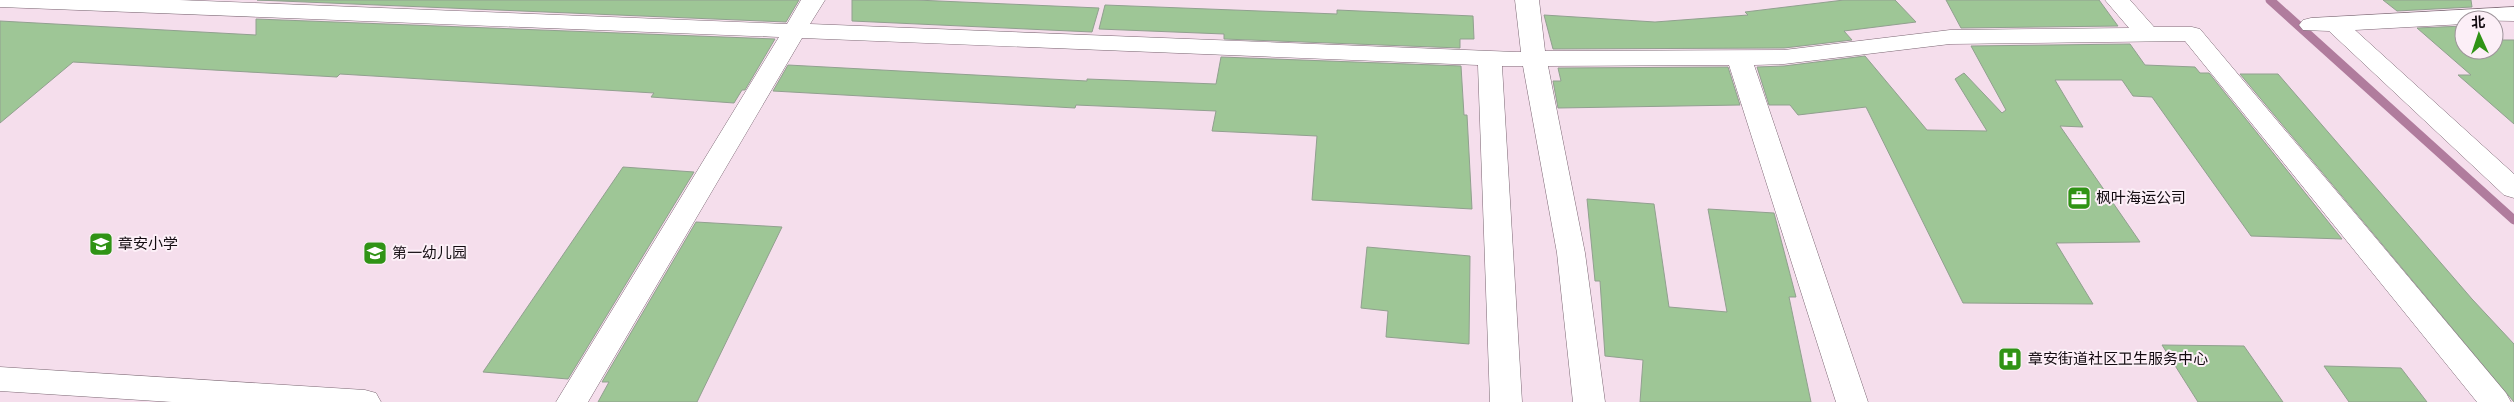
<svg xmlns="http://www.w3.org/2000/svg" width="2514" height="402" font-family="'Playfair Display','Noto Sans SC',serif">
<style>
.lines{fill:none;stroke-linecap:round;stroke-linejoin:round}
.stream{stroke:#b07c9d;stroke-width:9}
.building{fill:#9ec696;stroke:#91a08f}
.minor-casing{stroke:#7b6773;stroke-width:1}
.minor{fill:#fff;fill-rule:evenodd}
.labels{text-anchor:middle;stroke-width:4;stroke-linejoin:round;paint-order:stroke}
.poi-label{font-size:15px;fill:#120b10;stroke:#fceff7;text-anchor:start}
</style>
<rect width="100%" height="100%" fill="#f5deec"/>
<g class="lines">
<!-- stream -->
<path class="stream" d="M 2270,0 L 2514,220"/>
</g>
<!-- building -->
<path class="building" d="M 257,0 L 799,0 L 786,22 Z
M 852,0 L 916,0 L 1099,8 L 1092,32 L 852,21 Z
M 1844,0 L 1895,0 L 1916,22 L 1844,31 L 1852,40 L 1784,48 L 1553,49 L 1544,15 L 1655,22 L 1748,15 L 1745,12 Z
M 1946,0 L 2099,0 L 2118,26 L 1961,28 Z
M 2383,0 L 2471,0 L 2472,7 L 2397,11 Z
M 1105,5 L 1337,14 L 1337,10 L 1473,16 L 1474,39 L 1460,39 L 1460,48 L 1224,39 L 1224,34 L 1099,29 Z
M 256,19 L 775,39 L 745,90 L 742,90 L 734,103 L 651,97 L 654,93 L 340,74 L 337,77 L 73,62 L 0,123 L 0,21 L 256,35 Z
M 2464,26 L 2464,50 L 2494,50 L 2494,40 L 2514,40 L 2514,124 L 2458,75 L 2471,75 L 2417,28 Z
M 2130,44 L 2145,65 L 2195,67 L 2200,73 L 2209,73 L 2342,239 L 2251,236 L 2152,97 L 2133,96 L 2122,80 L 2055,80 L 2083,127 L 2060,126 L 2140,242 L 2056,243 L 2093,304 L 1963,303 L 1866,107 L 1798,115 L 1790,105 L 1769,105 L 1757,67 L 1784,66 L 1865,56 L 1927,130 L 1987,131 L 1955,79 L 1964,73 L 2002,113 L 2006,110 L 1971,46 Z
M 1221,57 L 1461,66 L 1464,115 L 1467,115 L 1472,209 L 1312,200 L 1317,136 L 1212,131 L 1216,111 L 1076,105 L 1075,108 L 773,91 L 788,65 L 1087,81 L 1087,79 L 1216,84 Z
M 1728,67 L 1740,105 L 1558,108 L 1553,81 L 1561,81 L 1558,68 Z
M 2240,74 L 2278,74 L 2472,299 L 2514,344 L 2514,402 Z
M 623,167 L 694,172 L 568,379 L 483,372 Z
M 1587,199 L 1654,204 L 1669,307 L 1727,312 L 1708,209 L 1774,213 L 1796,297 L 1789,297 L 1811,402 L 1640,402 L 1643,360 L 1605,356 L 1600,281 L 1595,281 Z
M 696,222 L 782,227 L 697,402 L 598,402 L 609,382 L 602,382 Z
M 1367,247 L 1470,256 L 1469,344 L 1386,337 L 1388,311 L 1361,308 Z
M 2162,345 L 2244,346 L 2283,402 L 2198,402 Z
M 2324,366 L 2401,368 L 2427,402 L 2349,402 Z"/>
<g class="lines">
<!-- minor casing -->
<g class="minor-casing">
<path id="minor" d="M 0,0 L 179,0 L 787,24 L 801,0 L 825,0 L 810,24 L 1516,52 L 1521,52 L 1515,0 L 1539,0 L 1545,51 L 1784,50 L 1950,30 L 2129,28 L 2105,0 L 2130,0 L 2154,27 L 2192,27 L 2200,29 L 2506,393 L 2511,402 L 2477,402 L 2185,41 L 1950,44 L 1784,64 L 1754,65 L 1868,402 L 1836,402 L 1729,65 L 1548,66 L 1585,253 L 1605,402 L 1573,402 L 1557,253 L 1523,66 L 1502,66 L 1522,402 L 1490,402 L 1478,65 L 802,38 L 588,402 L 556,402 L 779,37 L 0,7 Z
M 2514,7 L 2514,21 L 2464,20 L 2464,24 L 2355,30 L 2514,174 L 2514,198 L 2504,195 L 2329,31 L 2303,30 L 2299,25 L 2303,20 L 2311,18 Z
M 0,367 L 365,390 L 376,393 L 381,402 L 172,402 L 0,391 Z"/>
</g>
<!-- minor -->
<use href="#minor" class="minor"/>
</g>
<!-- icons -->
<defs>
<g id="office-square" transform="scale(1.25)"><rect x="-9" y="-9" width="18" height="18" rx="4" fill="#2f9315" stroke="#fceff7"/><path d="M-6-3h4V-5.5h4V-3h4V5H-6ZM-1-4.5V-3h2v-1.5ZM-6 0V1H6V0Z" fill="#fff"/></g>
<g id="school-square" transform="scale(1.25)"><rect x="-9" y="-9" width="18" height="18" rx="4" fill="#2f9315" stroke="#fceff7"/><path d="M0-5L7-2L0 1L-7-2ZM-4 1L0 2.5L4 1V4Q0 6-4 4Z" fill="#fff"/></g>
<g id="hospital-square" transform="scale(1.25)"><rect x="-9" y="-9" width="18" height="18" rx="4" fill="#2f9315" stroke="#fceff7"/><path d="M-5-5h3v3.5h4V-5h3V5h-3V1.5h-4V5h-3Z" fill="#fff"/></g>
</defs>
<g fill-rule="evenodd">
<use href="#office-square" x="2079" y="198"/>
<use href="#school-square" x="101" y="244"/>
<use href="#school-square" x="375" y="253"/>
<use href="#hospital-square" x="2010" y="359"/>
</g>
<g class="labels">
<!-- poi labels -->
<g class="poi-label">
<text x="2096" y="203">枫叶海运公司</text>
<text x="118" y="249">章安小学</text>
<text x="392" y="258">第一幼儿园</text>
<text x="2028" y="364">章安街道社区卫生服务中心</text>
</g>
</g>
<!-- north arrow -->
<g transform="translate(2479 35) rotate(357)"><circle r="24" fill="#fceff7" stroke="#9e949b"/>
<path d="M0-4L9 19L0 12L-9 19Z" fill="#2f9315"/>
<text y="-8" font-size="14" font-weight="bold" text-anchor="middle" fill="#120b10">北</text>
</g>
</svg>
